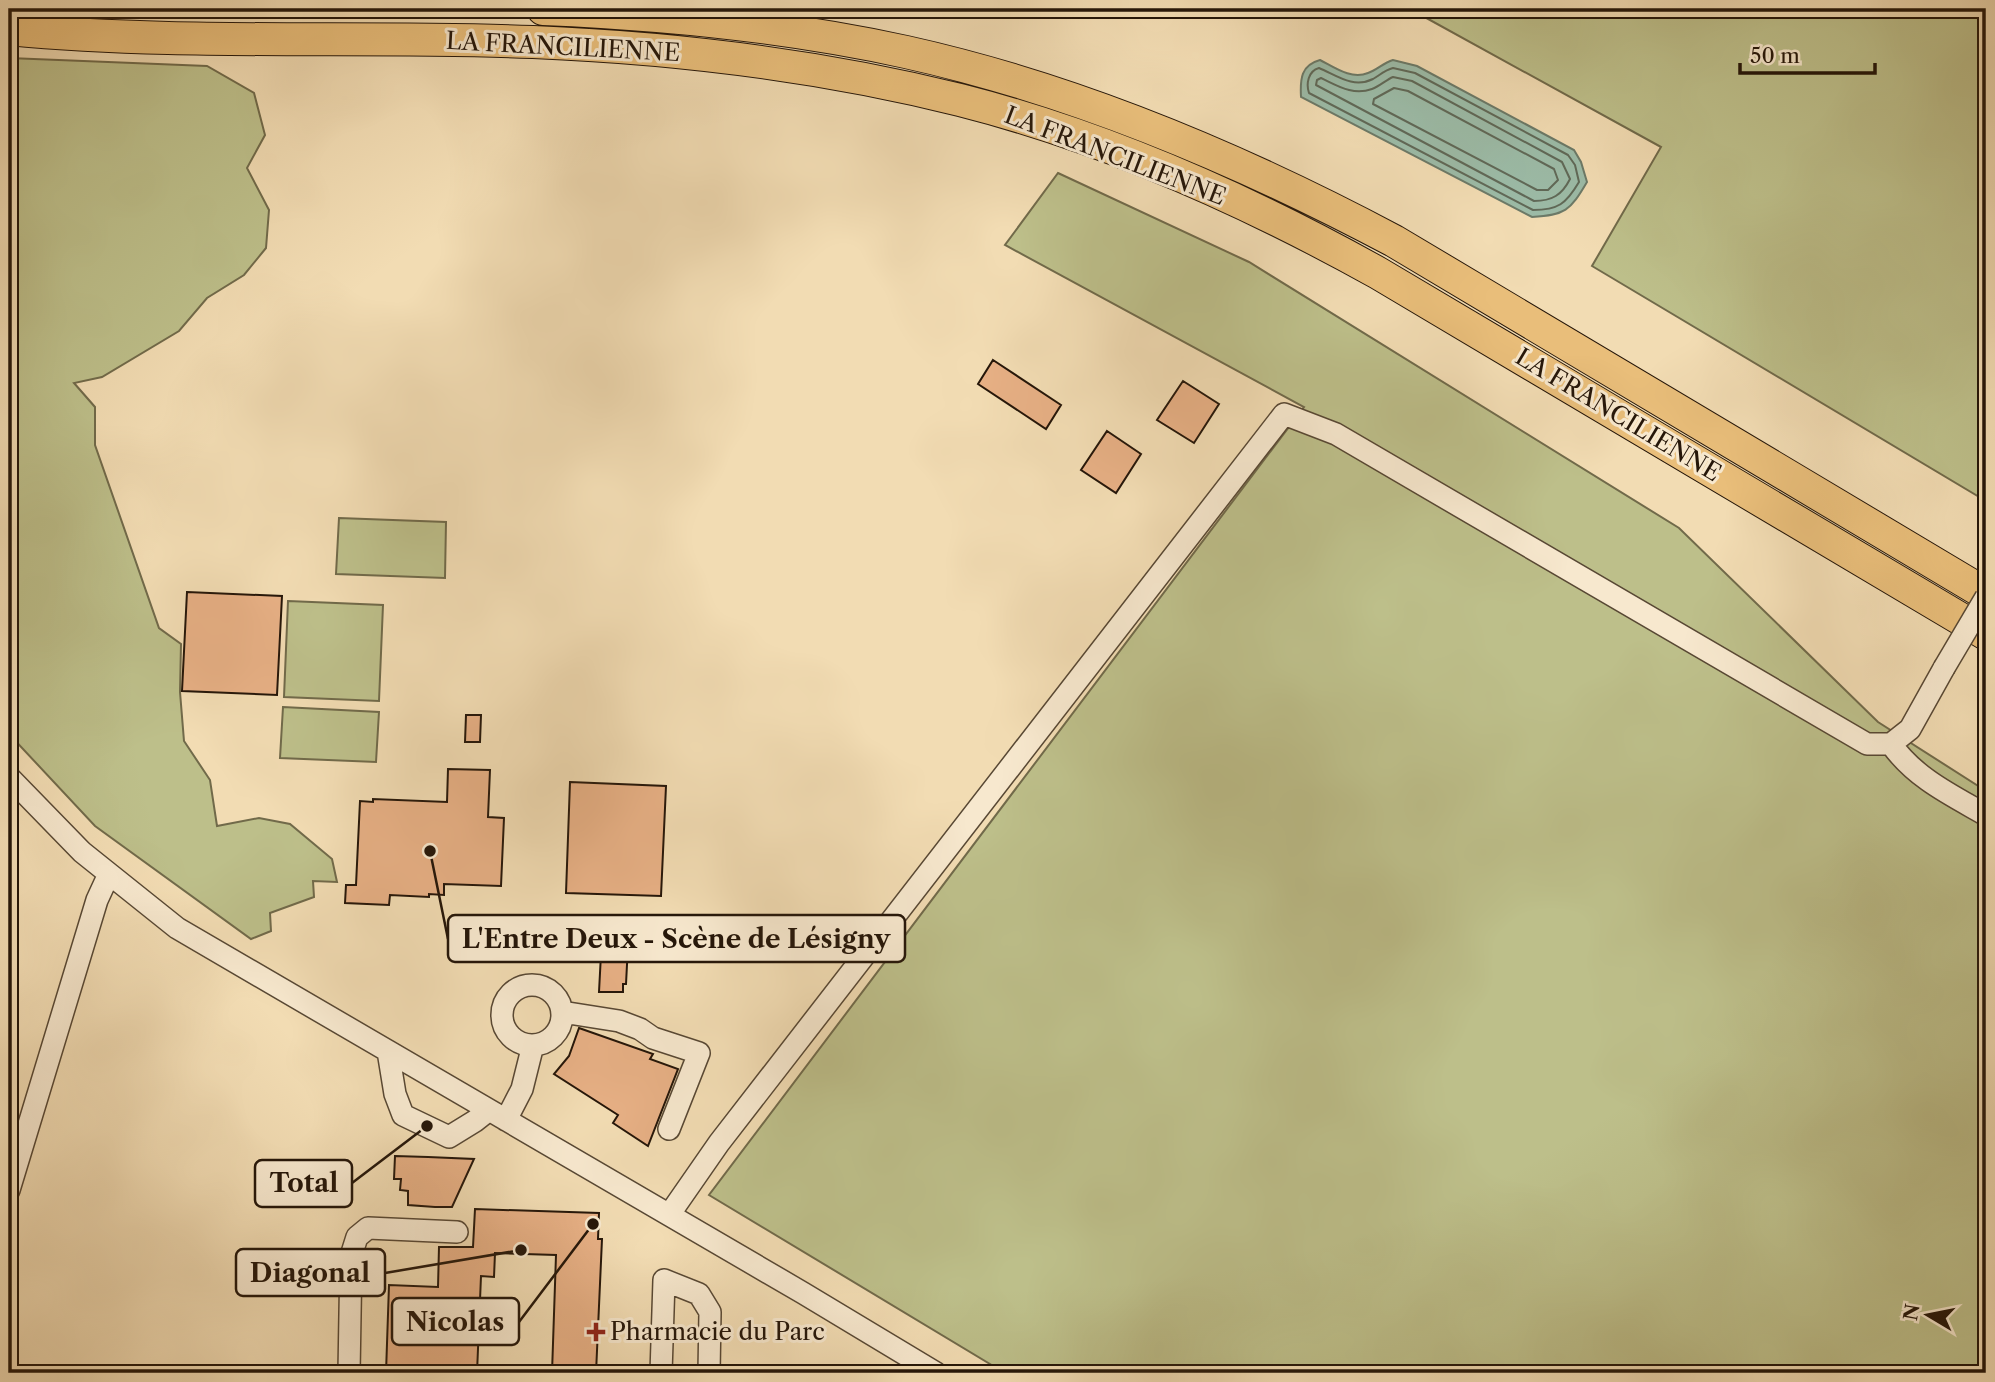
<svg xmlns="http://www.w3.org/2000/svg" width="1995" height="1382" font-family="'Libre Caslon Text',serif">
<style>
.green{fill:#bdbf8a;stroke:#716a4a;stroke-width:2}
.water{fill:#9cbca8;stroke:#6c7a68;stroke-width:2}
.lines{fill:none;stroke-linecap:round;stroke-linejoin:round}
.shore{stroke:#606958;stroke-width:2}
.building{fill:#e7b085;stroke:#251609;stroke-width:2}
.minor-casing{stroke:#584834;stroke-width:24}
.highway-casing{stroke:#251609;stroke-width:34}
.minor{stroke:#f7e8ce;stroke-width:21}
.highway{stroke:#e9be7a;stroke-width:32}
.minor-bridge-casing{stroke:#584834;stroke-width:24;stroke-linecap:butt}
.minor-bridge{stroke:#f7e8ce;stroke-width:21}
.poi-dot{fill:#8f2418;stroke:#f7e8ce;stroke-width:2.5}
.labels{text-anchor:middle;stroke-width:6;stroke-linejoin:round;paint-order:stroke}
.street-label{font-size:24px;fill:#251609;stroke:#f7e8ce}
.poi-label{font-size:24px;fill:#251609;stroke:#f7e8ce;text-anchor:start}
.leader{fill:none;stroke:#251609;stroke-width:2.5}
.callout-dot{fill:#251609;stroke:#f7e8ce;stroke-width:2.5}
.callout{fill:#f7e8ce;stroke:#251609;stroke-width:2.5}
.callout-label{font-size:26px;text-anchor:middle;font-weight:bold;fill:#251609}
</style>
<rect width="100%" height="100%" fill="#f2dcb3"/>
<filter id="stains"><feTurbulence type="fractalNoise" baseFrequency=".00286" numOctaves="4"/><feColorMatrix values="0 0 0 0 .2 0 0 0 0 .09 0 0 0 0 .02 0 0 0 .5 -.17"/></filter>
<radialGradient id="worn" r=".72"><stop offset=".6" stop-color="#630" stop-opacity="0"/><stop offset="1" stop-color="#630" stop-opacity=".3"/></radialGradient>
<!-- green -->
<path class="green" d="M 1410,9 L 1986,9 L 1986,501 L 1592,266 L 1661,147 Z
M 9,58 L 207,66 L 254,93 L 265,135 L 247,168 L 269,210 L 266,248 L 244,275 L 207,298 L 179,331 L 102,377 L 74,383 L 95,407 L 95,445 L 159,628 L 181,644 L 180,692 L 184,741 L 210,780 L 217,826 L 259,818 L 290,824 L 332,859 L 337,882 L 313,881 L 314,897 L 270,913 L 271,931 L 251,939 L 95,826 L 9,734 Z
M 1058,173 L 1249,262 L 1679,528 L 1878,722 L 1986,791 L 1986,1373 L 1005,1373 L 709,1195 L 1304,407 L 1005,245 Z
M 339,518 L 446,522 L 445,578 L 336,574 Z
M 288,601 L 383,605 L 379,701 L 284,697 Z
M 283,707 L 379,712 L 376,762 L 280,758 Z"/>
<!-- water -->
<path class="water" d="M 1320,60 C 1334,67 1351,80 1368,73 C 1377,70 1383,63 1393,60 L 1417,66 L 1574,150 L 1581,162 L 1587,182 C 1570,211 1565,215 1532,217 L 1301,97 C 1300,79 1301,65 1320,60 Z"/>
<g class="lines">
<!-- shore -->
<path class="shore" d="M 1319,68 C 1336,75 1353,89 1373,79 C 1380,75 1385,70 1393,68 L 1415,73 L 1568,155 L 1575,165 L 1579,182 C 1566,204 1558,210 1533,210 L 1309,93 C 1306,84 1308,71 1319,68 Z
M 1393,77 L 1412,81 L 1562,162 L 1570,179 C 1562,195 1552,201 1534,201 L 1316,85 L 1317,80 L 1321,78 C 1338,86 1353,96 1372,89 C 1380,86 1386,80 1393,77 Z
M 1394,88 L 1408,91 L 1554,169 L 1558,180 L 1548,190 L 1537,190 L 1373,104 L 1374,99 Z"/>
</g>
<!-- building -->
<path class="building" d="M 993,360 L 1061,405 L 1046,429 L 978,384 Z
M 1183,381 L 1219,404 L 1194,443 L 1157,420 Z
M 1107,431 L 1141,454 L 1116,493 L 1081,470 Z
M 187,592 L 282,596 L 277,695 L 182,691 Z
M 466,715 L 481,715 L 480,742 L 465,742 Z
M 448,769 L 490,770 L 488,817 L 504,818 L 501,886 L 444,884 L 444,895 L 429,894 L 429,897 L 390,895 L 389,905 L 345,903 L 346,885 L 356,885 L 360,801 L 373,802 L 373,799 L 447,802 Z
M 570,782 L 666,786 L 661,896 L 566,893 Z
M 602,935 L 625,936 L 625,945 L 628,945 L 626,984 L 623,984 L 623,992 L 599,992 Z
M 579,1028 L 653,1054 L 650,1059 L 678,1069 L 648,1146 L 613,1123 L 618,1115 L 554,1074 L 569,1056 Z
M 395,1156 L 428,1157 L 474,1159 L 452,1207 L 435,1207 L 408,1205 L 408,1191 L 400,1190 L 401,1179 L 394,1179 Z
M 475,1209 L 599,1213 L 598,1239 L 602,1239 L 596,1373 L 552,1373 L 556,1255 L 495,1253 L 494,1277 L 481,1276 L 477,1373 L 386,1373 L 389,1285 L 438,1287 L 439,1247 L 473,1247 Z"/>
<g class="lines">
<!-- minor casing -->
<g class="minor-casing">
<path id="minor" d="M 1891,744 C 1915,778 1951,795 1986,815
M 9,777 L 82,852 L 177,928 L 803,1293 L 936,1373
M502 1015a30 30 0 1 1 60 0a30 30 0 1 1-60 0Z
M 562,1012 L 619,1021 L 640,1029 L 653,1038 L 699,1053 L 669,1129
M 388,1051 L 395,1094 L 403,1115 L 449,1137 L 475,1121 L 489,1110
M 506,1120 L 522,1089 L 533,1045
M 9,1190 L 97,900 L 109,874
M 669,1215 L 719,1143 L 1284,414 L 1336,434 L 1867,744 L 1891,744 L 1910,729 L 1944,668
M 349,1373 L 351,1256 L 357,1237 L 368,1228 L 457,1232
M 661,1373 L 664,1280 L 699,1294 L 710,1312 L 709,1373"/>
</g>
<!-- highway casing -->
<g class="highway-casing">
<path id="highway" d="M 543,9 C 665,14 787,26 906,52 C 1077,90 1240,159 1394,241 L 1986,594
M 9,29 C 183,46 358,35 533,42 C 677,48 820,65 960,100 C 1106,137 1247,200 1378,273 L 1986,634"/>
</g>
<!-- minor -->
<use href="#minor" class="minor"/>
<!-- highway -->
<use href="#highway" class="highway"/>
<!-- minor-bridge casing -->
<g class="minor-bridge-casing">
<path id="minor-bridge" d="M 1944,668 L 1986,597"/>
</g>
<!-- minor-bridge -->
<use href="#minor-bridge" class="minor-bridge"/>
</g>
<!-- markers -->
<path class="poi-dot" d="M592.5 1321.5h7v7h7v7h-7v7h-7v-7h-7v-7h7z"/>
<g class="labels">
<!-- street labels -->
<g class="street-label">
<text transform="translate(563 47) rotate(3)" y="8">LA FRANCILIENNE</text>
<text transform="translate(1115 156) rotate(21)" y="8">LA FRANCILIENNE</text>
<text transform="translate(1618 415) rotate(31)" y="8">LA FRANCILIENNE</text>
</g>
<!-- poi labels -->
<g class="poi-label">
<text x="610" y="1340">Pharmacie du Parc</text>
</g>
</g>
<!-- callouts -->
<path class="leader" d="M430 851L448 939M427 1126L352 1183M521 1250L385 1273M593 1224L519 1322"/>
<g class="callout-dot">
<circle cx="430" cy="851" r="7"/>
<circle cx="427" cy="1126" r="7"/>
<circle cx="521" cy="1250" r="7"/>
<circle cx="593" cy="1224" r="7"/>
</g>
<g class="callout">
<rect x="448" y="915" width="457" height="47" rx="7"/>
<rect x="255" y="1160" width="97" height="47" rx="7"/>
<rect x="236" y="1249" width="149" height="47" rx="7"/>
<rect x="392" y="1298" width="127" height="47" rx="7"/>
</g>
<g class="callout-label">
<text x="676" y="948">L'Entre Deux - Scène de Lésigny</text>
<text x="304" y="1192">Total</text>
<text x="310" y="1282">Diagonal</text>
<text x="455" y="1331">Nicolas</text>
</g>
<!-- margin -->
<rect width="1995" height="1382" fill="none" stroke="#f2dcb3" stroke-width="35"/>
<rect x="10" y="10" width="1974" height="1361" fill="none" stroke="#251609" stroke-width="3.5"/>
<rect x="18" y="18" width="1960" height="1347" fill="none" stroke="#251609" stroke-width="2"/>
<!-- north arrow -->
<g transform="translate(1928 1315) rotate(280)" stroke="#f7e8ce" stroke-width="5" paint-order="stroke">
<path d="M0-5L12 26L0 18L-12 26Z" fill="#251609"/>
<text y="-10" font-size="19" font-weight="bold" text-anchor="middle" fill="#251609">N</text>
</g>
<!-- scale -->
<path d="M1740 63v10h135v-10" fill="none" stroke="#251609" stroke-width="3.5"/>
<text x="1750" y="63" font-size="21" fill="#251609" stroke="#f7e8ce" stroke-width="5" paint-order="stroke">50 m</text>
<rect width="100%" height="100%" filter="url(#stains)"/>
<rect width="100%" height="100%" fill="url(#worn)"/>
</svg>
